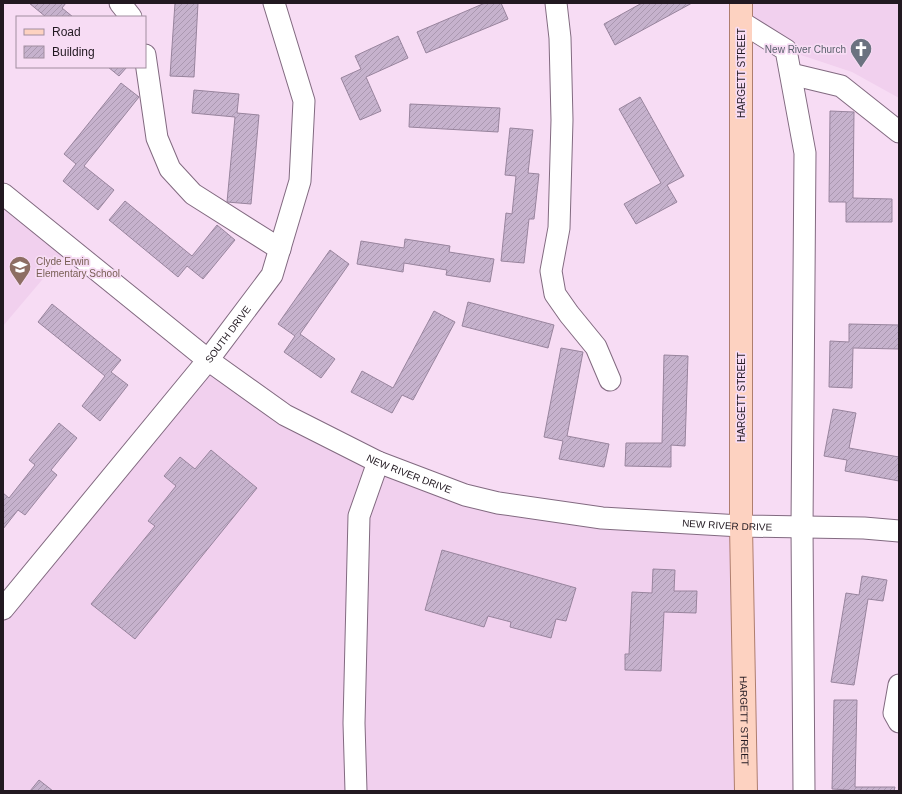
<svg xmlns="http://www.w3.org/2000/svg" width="902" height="794" font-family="Arial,sans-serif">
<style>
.built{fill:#f1d0ee}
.building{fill:url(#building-hatch);stroke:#98849d}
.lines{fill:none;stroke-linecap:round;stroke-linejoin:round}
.minor-casing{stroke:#826a80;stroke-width:23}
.major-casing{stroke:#af7e6e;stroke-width:24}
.minor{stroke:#fff;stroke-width:21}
.major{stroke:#fdd2c1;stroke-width:22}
.labels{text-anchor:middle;stroke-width:3.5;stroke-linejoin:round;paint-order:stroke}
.worship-label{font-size:10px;fill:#5b616d;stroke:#f7dcf4;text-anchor:end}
.street-label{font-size:10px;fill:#221921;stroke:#f7dcf4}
.education-label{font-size:10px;fill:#785e54;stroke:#f7dcf4;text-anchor:start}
</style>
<defs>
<pattern id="building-hatch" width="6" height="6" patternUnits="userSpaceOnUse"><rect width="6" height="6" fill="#c6b2cd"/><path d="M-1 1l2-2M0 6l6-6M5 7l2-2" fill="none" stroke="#aa98b0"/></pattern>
</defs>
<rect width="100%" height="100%" fill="#f7dcf4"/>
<!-- built -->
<path class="built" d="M 741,3 L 899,3 L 899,98 L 852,72 L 786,50 L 741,22 Z
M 3,194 L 69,248 L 3,326 Z
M 208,360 L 285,415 L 465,495 L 741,526 L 746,791 L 3,791 L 3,609 Z"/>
<!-- building -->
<path class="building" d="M 29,3 L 66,3 L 62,8 L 73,17 L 46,17 Z
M 175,3 L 198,3 L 194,77 L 170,76 Z
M 485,3 L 501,3 L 508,19 L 426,53 L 417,32 Z
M 642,3 L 692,3 L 615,45 L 604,24 Z
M 398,36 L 408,58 L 366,77 L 381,111 L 360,120 L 341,78 L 361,69 L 355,56 Z
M 108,67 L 127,67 L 119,76 Z
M 121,83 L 139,97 L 84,166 L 114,190 L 98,210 L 63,181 L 76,164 L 64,154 Z
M 194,90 L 239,94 L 237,113 L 259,115 L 251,204 L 227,202 L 235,117 L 192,113 Z
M 640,97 L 684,176 L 667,185 L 677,202 L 636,224 L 624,204 L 661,183 L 619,109 Z
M 410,104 L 500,108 L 498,132 L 409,127 Z
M 830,111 L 854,112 L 853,198 L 892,199 L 892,222 L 846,222 L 846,202 L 829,202 Z
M 510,128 L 533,130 L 528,173 L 539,174 L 534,219 L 529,219 L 524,263 L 501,261 L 506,213 L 512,214 L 516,176 L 505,175 Z
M 125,201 L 192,256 L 217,225 L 235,240 L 203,279 L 187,266 L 178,277 L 109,220 Z
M 405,239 L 450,246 L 449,252 L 494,259 L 490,282 L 446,275 L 447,270 L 404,263 L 403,272 L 357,264 L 361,241 L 404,248 Z
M 330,250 L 349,264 L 300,334 L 335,359 L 321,378 L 284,352 L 295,336 L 278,324 Z
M 468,302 L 554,325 L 548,348 L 462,326 Z
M 52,304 L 121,360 L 111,372 L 128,385 L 100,421 L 82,406 L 105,376 L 38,322 Z
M 434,311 L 455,322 L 413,400 L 402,395 L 392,413 L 351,392 L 362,371 L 393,388 Z
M 849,324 L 899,325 L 899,349 L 853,348 L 852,388 L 829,387 L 830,341 L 849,342 Z
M 561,348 L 583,352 L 567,436 L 609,444 L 604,467 L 559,459 L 563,441 L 544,437 Z
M 664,355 L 688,356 L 685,446 L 671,445 L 671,467 L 625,466 L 626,443 L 662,443 Z
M 833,409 L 856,413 L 849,448 L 899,457 L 899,481 L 845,471 L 847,460 L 824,456 Z
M 59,423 L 77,438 L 51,470 L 57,475 L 25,515 L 18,510 L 3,529 L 3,493 L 9,498 L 35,465 L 29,460 Z
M 211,450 L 257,488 L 135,639 L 91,604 L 155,526 L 148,521 L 176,486 L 164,476 L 180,457 L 195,469 Z
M 442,550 L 576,588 L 566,621 L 556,619 L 551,638 L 510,627 L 511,622 L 488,616 L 484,627 L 425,610 Z
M 653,569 L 675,570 L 674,591 L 697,591 L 696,613 L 664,612 L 661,671 L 625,670 L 625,654 L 629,654 L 632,592 L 652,593 Z
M 862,576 L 887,580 L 883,601 L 868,599 L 854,685 L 831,682 L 846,593 L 859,595 Z
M 834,700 L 857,700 L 855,787 L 895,787 L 894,791 L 849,791 L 849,790 L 832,789 Z
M 39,780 L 53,791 L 30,791 Z"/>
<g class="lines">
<!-- minor casing -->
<g class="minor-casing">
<g id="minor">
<path d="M 120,3 L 131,17"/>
<path d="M 556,3 L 560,38 L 562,120 L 559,228 L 551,271 L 555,294 L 569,314 L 596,347 L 610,380"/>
<path d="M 741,22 L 786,50 L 805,153 L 802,527 L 804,791"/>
<path d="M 145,55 L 157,138 L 170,169 L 193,194 L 280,249"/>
<path d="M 791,74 L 841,86 L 899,132"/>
<path id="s1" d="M 3,194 L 208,360 L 285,415 L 378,462 L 465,495 L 498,503 L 602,518 L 741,526 L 864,528 L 899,531"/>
<path id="s2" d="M 3,609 L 208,360 L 272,275 L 300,181 L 304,101 L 274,3"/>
<path d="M 899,685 L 894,713 L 899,722"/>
<path d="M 356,791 L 354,723 L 359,516 L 378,462"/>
</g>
</g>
<!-- major casing -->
<g class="major-casing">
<g id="major">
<path id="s3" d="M 741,3 L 741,526 L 746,791"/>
</g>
</g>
<!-- minor -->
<use href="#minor" class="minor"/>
<!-- major -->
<use href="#major" class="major"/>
</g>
<!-- icons -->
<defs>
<g id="church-pin" transform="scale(1.15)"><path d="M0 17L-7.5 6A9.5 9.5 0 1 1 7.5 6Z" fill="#6b7280" stroke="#f7dcf4"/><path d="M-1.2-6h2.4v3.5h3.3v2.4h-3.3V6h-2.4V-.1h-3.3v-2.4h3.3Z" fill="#fff"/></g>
<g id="school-pin" transform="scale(1.15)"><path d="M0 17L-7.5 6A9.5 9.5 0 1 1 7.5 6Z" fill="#8d6e63" stroke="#f7dcf4"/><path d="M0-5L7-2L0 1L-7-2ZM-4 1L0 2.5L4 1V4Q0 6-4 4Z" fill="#fff"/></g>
</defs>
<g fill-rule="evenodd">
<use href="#church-pin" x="861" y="49"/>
<use href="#school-pin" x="20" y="267"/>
</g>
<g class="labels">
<!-- worship labels -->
<g class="worship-label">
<text x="846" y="53">New River Church</text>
</g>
<!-- street labels -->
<g class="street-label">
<text transform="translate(741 73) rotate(-90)" y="4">HARGETT STREET</text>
<text dy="4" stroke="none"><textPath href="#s2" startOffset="355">SOUTH DRIVE</textPath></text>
<text transform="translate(741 397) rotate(-90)" y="4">HARGETT STREET</text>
<text dy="4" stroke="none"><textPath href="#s1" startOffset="496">NEW RIVER DRIVE</textPath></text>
<text dy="4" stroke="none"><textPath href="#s1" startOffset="820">NEW RIVER DRIVE</textPath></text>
<text dy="4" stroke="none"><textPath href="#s3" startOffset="718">HARGETT STREET</textPath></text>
</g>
<!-- education labels -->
<g class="education-label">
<text x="36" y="265">Clyde Erwin<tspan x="36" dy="12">Elementary School</tspan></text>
</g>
</g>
<!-- border -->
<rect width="902" height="794" fill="none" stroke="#221921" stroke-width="8"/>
<!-- legend -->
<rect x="16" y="16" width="130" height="52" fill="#f7dcf4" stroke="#a28ea0"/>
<rect x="24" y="29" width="20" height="6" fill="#fdd2c1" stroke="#a28ea0"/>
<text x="52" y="36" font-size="12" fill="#221921">Road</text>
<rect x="24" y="46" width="20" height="12" fill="url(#building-hatch)" stroke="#a28ea0"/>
<text x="52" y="56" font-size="12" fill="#221921">Building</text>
</svg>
